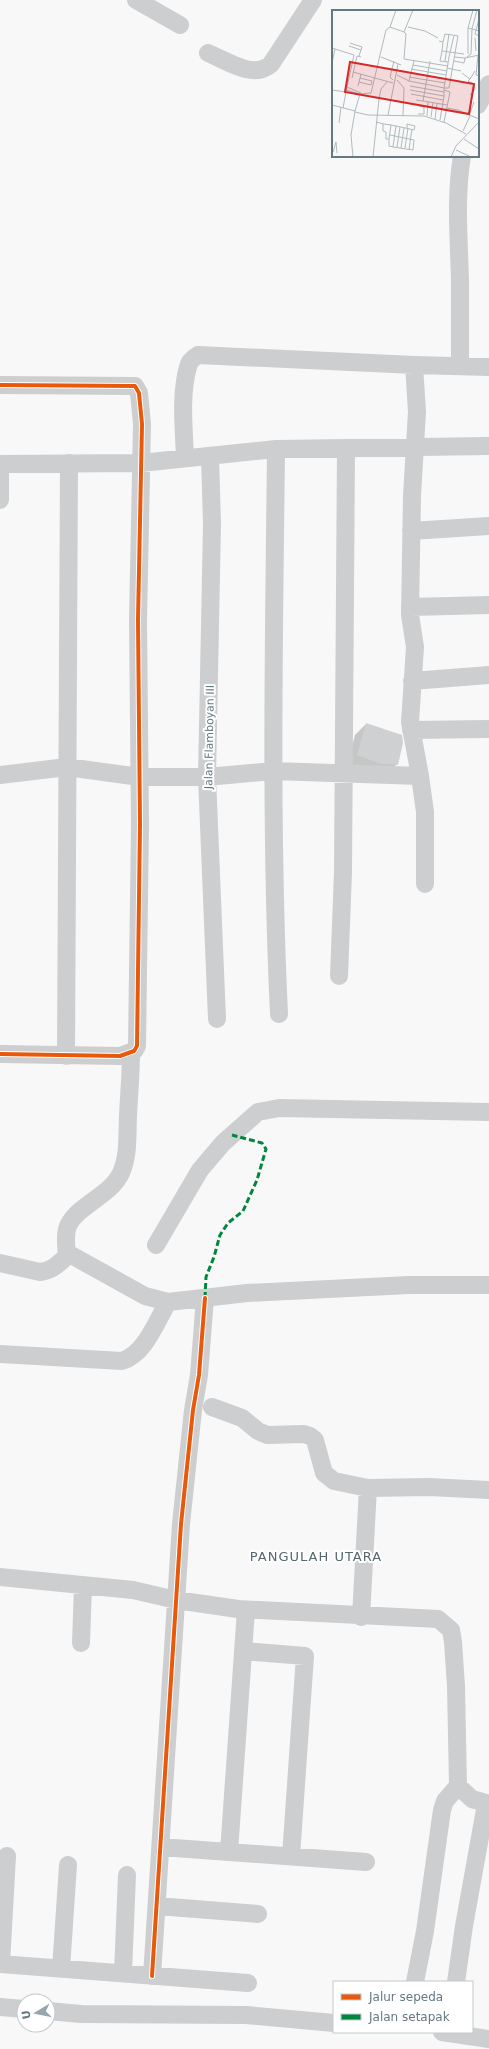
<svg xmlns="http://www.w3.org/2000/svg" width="489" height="2049" font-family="'DejaVu Sans',sans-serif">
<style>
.shadow{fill:#0003}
.building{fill:#ced0d1}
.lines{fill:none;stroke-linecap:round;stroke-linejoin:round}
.minor{stroke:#cdcecf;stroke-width:18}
.quiet{stroke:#00873e;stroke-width:3;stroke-dasharray:6 3;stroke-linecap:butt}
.cycleway-casing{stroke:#fff;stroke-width:6}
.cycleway{stroke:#e8590c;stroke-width:4}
.labels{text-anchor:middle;stroke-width:4;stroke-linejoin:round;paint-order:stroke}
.street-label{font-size:11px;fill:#637a83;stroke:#fff}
.quarter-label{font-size:13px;letter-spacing:1px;fill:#55676e;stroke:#fff}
.inset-road{fill:none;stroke:#afbbbe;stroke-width:1}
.view{fill:#d62828;fill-opacity:0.15;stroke:#d62828;stroke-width:2}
.inset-edge{fill:none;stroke:#637a83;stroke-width:2}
</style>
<rect width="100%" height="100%" fill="#f8f8f8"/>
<!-- shadow -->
<path class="shadow" d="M 366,724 L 397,764 L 386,775 L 347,766 L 355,735 Z"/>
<!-- building -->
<path class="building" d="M 366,723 L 402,735 L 403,743 L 398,765 L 381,764 L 357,755 Z"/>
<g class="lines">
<!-- minor -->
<path class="minor" d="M 136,0 L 180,25
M 208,53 C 227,61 254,80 271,64 L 313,0
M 478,105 L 489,84
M 414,365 L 417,412 L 412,496 L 410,615 L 415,647 L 410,722 L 420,776
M 460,366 C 460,338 460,309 460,281 C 459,239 455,198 462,156
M 0,385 L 135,386 L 139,393 L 142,424 L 138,620 L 140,824 L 137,1046 L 134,1051 L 120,1056 L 0,1054
M 276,449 C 274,638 270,826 279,1014
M 210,456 L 212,524 L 207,777 L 217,1019
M 185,458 C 184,429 180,395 188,367 C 189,361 193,358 198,355 L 414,365 L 489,367
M 0,464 L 141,463 L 276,449 L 489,446
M 0,500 L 0,464
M 411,531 L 489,526
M 410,607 L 489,605
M 412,681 L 489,675
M 411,730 L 489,729
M 0,775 L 67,767 L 140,777 L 207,777 L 273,771 L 420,776 L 425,812 L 425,884
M 339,976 L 343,872 L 346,449
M 66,1056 L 69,463
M 156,1245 L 200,1170 L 223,1143 L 258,1112 L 279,1108 L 489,1112
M 67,1256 C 66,1247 65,1237 67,1229 C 73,1207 110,1197 121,1173 C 129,1155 127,1135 128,1116 C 129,1094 131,1073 131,1052
M 0,1263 L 40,1272 C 52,1271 58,1264 67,1256 L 73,1256 L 145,1296 L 168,1302 L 247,1293 L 409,1285 L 489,1285
M 0,1354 L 122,1361 C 145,1354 156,1322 168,1302
M 212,1407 L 242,1418 L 258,1431 L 267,1435 L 304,1434 L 310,1436 L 315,1440 L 324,1473 L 334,1481 L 368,1488 L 429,1487 L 489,1490
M 0,1577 L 133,1590 L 176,1600 L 238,1609 L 438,1619 L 451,1630 L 453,1642 L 456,1686 L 458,1786 L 472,1799 L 489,1804
M 361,1617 L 368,1488
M 81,1643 L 83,1586
M 243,1651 L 305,1656 L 291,1856
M 161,1847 L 366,1862
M 229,1852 L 246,1610
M 157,1906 L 258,1914
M 0,1964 L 248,1983
M 1,1964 L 7,1856
M 61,1969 L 68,1865
M 123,1973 L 127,1875
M 152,1976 L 181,1524 L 193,1410 L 199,1375 L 205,1298
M 415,1982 L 425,1931 L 442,1810 L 445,1801 L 458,1786
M 456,1982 L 464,1926 L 486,1804
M 0,2007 L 24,2009
M 48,2011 L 81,2014 L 246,2015 L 334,2023
M 442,2032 L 489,2039"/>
<!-- quiet -->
<path class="quiet" d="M 205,1298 L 206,1277 L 214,1257 L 220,1235 L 228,1223 L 243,1211 L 257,1180 L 266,1149 L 262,1143 L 232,1135"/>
<!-- cycleway casing -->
<g class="cycleway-casing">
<path id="cycleway" d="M 0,385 L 135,386 L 139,393 L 142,424 L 138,620 L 140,824 L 137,1046 L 134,1051 L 120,1056 L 0,1054
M 152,1976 L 181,1524 L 193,1410 L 199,1375 L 205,1298"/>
</g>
<!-- cycleway -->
<use href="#cycleway" class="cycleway"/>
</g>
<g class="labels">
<!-- street labels -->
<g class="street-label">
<text transform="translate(209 737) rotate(-89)" y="4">Jalan Flamboyan III</text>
</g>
<!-- quarter labels -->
<g class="quarter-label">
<text x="316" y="1561">PANGULAH UTARA</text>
</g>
</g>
<!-- overview -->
<g transform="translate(332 10)">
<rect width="147" height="147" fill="#f8f8f8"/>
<path class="inset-road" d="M 147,9 L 143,24 L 147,26M 58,17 L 64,0M 76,17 L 93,21 L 106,28M 140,19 L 136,18 L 141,0M 140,19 L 145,0M 72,22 L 74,24 L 72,49 L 116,56M 143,28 L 144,41M 107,31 L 111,32 L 110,41 L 132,44M 111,32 L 113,24 L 121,25M 18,33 L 30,37 L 27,46M 17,36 L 29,40M 0,38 L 22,45 L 15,77 L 29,83M 110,41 L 108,51 L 116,52M 136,44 L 136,18M 146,45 L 144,65 L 147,66M 49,47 L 69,55M 122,47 L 133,48 L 147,45M 135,47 L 139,44 L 140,19 L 147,21M 82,51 L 77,71 L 103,76 L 112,78 L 117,78 L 126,26 L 122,25 L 117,47 L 112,78 L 112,86 L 108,110M 113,51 L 117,24M 122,51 L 132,53 L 133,48M 0,53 L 3,39M 81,55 L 115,61M 115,58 L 129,61M 79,59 L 114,65M 21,62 L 61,73M 78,63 L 114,69M 130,63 L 138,69 L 143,61M 65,65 L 77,71M 77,67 L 113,73M 20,68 L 25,46 L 29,47M 28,68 L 40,71M 138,69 L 136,71 L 142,74 L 143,79 L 138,85M 61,70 L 58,67 L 62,51M 65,70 L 72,78 L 71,106M 27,72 L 39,75 L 40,71M 26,76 L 29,64M 78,76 L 112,82M 0,80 L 14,82 L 15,77M 14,80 L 28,84M 78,80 L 112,86M 79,84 L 111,90M 84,90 L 91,91 L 98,51M 91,91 L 115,95M 0,95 L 23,101M 11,98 L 14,82M 115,98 L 126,100 L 147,109M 23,102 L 36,105 L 92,106 L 114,113M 86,104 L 92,104 L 92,97 L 87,96M 56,105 L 66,54M 95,106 L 96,92M 137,106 L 142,92M 99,107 L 101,92M 103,109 L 105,93M 44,112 L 52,114 L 59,115 L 69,117 L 82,120 L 83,116 L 75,114 L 75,118M 112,112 L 118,82 L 112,80M 7,113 L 9,97M 114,113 L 134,124M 51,114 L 51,121 L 54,122 L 54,129 L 57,129 L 59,115M 131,121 L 138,106M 58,125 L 82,130 L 81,140 L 61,137M 57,129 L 57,136 L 61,137 L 64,116M 132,129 L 147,139M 65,137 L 68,117M 69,138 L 72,118M 73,138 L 76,118M 77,139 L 80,119M 124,140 L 139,147M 1,142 L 4,132 L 5,143M 21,147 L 19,125 L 23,101 L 28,84 L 39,83 L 54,20 L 58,17 L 72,22 L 81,0M 41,147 L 47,89 L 49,79 L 55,72M 119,147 L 124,136 L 147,112"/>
<path class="view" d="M 18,52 L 142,74 L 137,104 L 13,82 Z"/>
<rect width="147" height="147" class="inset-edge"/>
</g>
<!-- legend -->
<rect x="333" y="1981" width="140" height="52" fill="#ffffff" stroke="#c1cacd"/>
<rect x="341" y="1994" width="20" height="6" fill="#e8590c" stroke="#c1cacd"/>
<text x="369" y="2001" font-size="12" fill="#637a83">Jalur sepeda</text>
<rect x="341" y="2014" width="20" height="6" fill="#00873e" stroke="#c1cacd"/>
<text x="369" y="2021" font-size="12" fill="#637a83">Jalan setapak</text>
<!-- north arrow -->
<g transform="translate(36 2013) rotate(260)"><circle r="19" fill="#ffffff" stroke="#c1cacd"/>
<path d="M0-3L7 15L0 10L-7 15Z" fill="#97a6ac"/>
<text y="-6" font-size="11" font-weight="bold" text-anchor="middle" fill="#637a83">U</text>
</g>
</svg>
